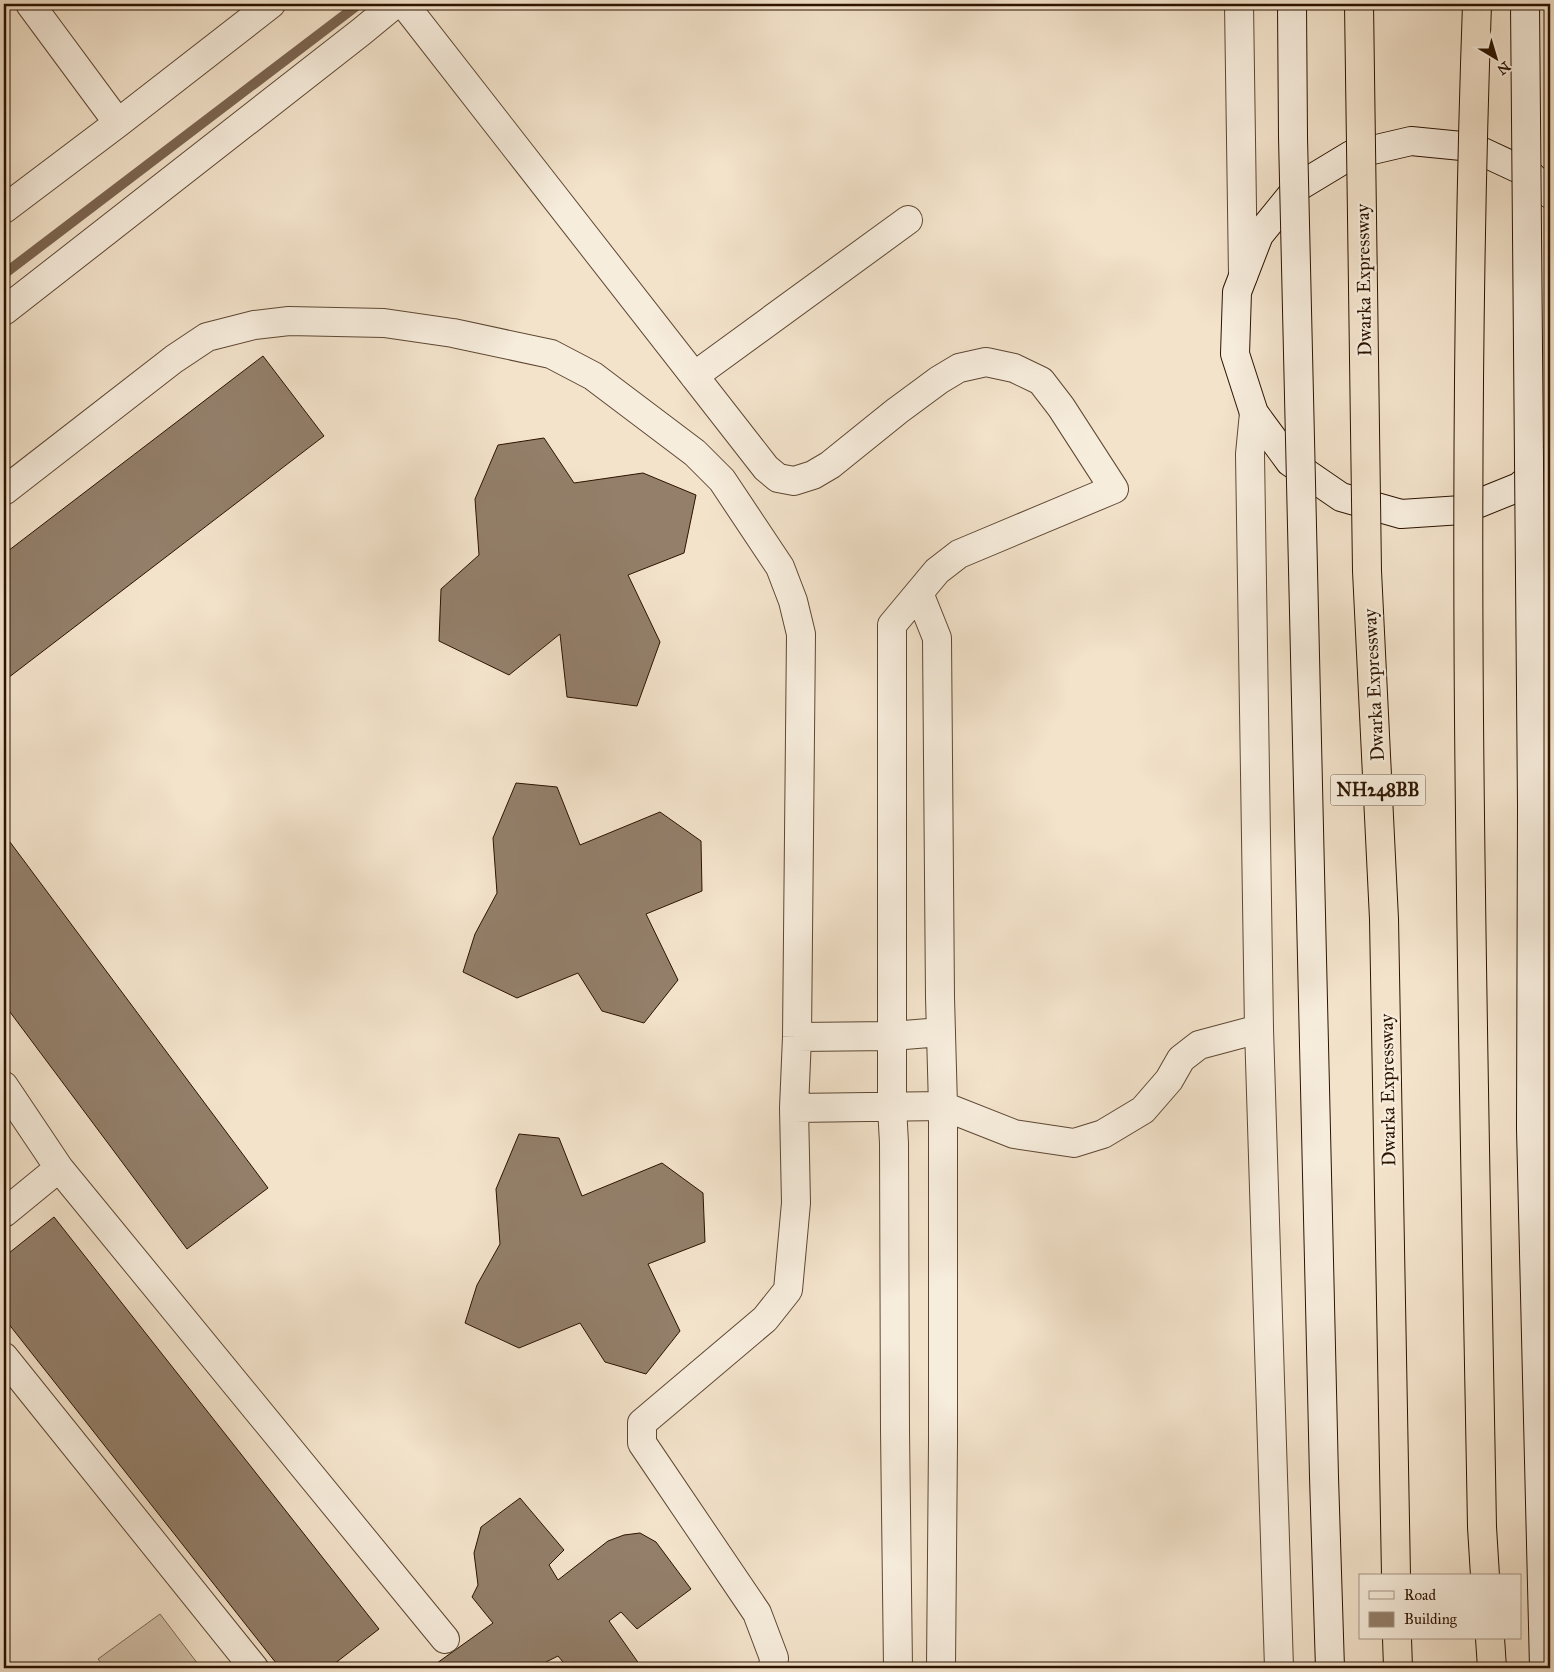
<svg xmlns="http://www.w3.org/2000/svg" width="1554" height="1672" font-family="'IM FELL Great Primer',serif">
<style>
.green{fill:#d1c0a8;stroke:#7e6a54}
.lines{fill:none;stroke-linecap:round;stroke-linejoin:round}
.stream{stroke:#7b6550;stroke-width:10}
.building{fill:#937f6a;stroke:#2c1300}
.minor-casing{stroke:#5e4733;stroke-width:30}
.tertiary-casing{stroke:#5e4733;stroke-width:30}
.secondary-casing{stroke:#2c1300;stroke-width:30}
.trunk-casing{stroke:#2c1300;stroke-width:30}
.minor{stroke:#f7eddd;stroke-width:28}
.tertiary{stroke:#f7eddd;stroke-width:28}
.secondary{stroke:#f7eddd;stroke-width:28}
.trunk{stroke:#f3e3cb;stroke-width:28}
.secondary-bridge-casing{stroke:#2c1300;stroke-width:30;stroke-linecap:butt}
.trunk-bridge-casing{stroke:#2c1300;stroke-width:30;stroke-linecap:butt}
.secondary-bridge{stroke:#f7eddd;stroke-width:28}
.trunk-bridge{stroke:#f3e3cb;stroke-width:28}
.labels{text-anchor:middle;stroke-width:4.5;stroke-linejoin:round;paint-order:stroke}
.shield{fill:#f7eddd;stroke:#695442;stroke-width:1}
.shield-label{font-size:18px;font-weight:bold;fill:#2c1300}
.street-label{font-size:19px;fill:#2c1300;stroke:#f7eddd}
</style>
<rect width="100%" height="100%" fill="#f3e3cb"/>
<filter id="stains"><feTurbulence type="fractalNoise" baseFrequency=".004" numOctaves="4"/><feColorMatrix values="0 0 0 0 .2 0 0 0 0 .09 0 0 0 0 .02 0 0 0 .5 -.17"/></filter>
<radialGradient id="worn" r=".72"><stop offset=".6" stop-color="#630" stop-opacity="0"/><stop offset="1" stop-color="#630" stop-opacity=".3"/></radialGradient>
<!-- green -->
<path class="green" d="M 160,1614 L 201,1668 L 105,1668 L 98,1659 Z"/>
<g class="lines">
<!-- stream -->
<path class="stream" d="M 4,274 L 359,4"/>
</g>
<!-- building -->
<path class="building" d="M 263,356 L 324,436 L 4,681 L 4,554 Z
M 544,438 L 574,483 L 643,473 L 696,495 L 684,553 L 628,575 L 660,642 L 637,706 L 567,697 L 560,634 L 509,675 L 439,641 L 441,589 L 479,555 L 475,499 L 498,445 Z
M 516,783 L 557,787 L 580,845 L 660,812 L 701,841 L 702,891 L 646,914 L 678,980 L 644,1023 L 602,1011 L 578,973 L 517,998 L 463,972 L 475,934 L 497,893 L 493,838 Z
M 4,834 L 268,1188 L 187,1249 L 4,1004 Z
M 519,1134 L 559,1138 L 582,1196 L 662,1163 L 703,1193 L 705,1242 L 648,1264 L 680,1331 L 646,1374 L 605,1362 L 580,1323 L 519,1348 L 465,1323 L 477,1285 L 500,1244 L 496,1189 Z
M 54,1217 L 379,1629 L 329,1668 L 280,1668 L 4,1318 L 4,1257 Z
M 520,1498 L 564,1550 L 549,1565 L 558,1580 L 608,1541 L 624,1535 L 640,1533 L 656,1542 L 691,1589 L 637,1629 L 621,1612 L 609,1621 L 642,1668 L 568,1668 L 558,1656 L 546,1662 L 552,1668 L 430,1668 L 493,1623 L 472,1597 L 478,1585 L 474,1553 L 481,1527 Z"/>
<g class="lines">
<!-- minor casing -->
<g class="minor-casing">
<path id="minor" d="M 30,4 L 118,123
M 404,4 L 766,468 L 778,478 L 794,481 L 813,475 L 830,465 L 897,411 L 939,380 L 959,368 L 986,362 L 1014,368 L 1041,381 L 1061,407 L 1114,489 L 959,554 L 937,571 L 892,625 L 892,1107 L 894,1143 L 895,1431 L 898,1668
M 4,209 L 118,123 L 271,4
M 4,311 L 361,32 L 395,4
M 694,376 L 908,220
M 4,491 L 174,359 L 207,337 L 254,325 L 289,321 L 384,323 L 453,333 L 551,354 L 593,376 L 695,453 L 722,480 L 780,567 L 793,601 L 801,634 L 797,1037 L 794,1108 L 796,1203 L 788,1290 L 765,1319 L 642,1423 L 642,1443 L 757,1613 L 774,1658 L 773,1668
M 919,593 L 937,638 L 940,997 L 943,1106 L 943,1442 L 941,1668
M 797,1037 L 892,1036 L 941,1032
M 4,1086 L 59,1168 L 445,1639
M 794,1108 L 943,1106 L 1014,1134 L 1074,1143 L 1103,1134 L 1143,1110 L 1169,1080 L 1181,1059 L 1199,1045 L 1259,1029
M 4,1213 L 59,1168
M 4,1357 L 254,1668"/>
</g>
<!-- tertiary casing -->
<g class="tertiary-casing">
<path id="tertiary" d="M 1239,4 L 1243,276
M 1254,413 L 1250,454 L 1259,1029 L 1279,1668"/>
</g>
<!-- secondary casing -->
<g class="secondary-casing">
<path id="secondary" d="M 1550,194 L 1528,173 L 1472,147 L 1411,141 L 1351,155 L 1298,187 L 1259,235 L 1237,292 L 1235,354 L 1254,413 L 1290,462 L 1341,497 L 1401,514 L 1462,510 L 1519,487 L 1550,460
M 1532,806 L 1531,1129 L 1544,1668"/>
</g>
<!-- trunk casing -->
<g class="trunk-casing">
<path id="trunk" d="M 1397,1638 L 1398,1668
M 1490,1638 L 1492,1668"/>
</g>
<!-- minor -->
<use href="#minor" class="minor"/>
<!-- tertiary -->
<use href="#tertiary" class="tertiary"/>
<!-- secondary -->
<use href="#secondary" class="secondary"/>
<!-- trunk -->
<use href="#trunk" class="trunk"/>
<!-- secondary-bridge casing -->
<g class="secondary-bridge-casing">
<path id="secondary-bridge" d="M 1292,4 L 1293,137 L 1324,1477 L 1330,1668
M 1525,4 L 1532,806"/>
</g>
<!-- trunk-bridge casing -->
<g class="trunk-bridge-casing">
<path id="trunk-bridge" d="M 1359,4 L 1367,571 L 1384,919 L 1396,1576
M 1477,4 C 1459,511 1473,1019 1482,1527 L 1485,1576"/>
</g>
<!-- secondary-bridge -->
<use href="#secondary-bridge" class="secondary-bridge"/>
<!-- trunk-bridge -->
<use href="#trunk-bridge" class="trunk-bridge"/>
</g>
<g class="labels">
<!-- shield labels -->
<rect class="shield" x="1330.5" y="774.5" width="95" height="31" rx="4"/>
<g class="shield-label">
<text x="1378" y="796">NH248BB</text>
</g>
<!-- street labels -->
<g class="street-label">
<text transform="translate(1363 280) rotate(-91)" y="7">Dwarka Expressway</text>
<text transform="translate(1373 685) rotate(-93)" y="7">Dwarka Expressway</text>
<text transform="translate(1387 1090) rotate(-91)" y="7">Dwarka Expressway</text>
</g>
</g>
<!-- margin -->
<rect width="1554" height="1672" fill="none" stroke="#f3e3cb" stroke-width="20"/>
<rect x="5" y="5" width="1544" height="1662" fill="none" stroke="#2c1300" stroke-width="2.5"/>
<rect x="10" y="10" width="1534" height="1652" fill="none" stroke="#2c1300"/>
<!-- legend -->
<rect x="1359" y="1574" width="162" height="65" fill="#f7eddd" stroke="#a69685"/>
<rect x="1369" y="1591" width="25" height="8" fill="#f7eddd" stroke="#a69685"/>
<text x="1404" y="1600" font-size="15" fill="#2c1300">Road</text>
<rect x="1369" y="1612" width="25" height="15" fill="#937f6a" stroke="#a69685"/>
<text x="1404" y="1624" font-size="15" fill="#2c1300">Building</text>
<!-- north arrow -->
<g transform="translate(1496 58) rotate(142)" stroke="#f7eddd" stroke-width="4" paint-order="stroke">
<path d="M0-4L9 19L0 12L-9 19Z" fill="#2c1300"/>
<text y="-8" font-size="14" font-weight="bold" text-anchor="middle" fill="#2c1300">N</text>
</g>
<rect width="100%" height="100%" filter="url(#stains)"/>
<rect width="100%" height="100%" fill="url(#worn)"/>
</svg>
